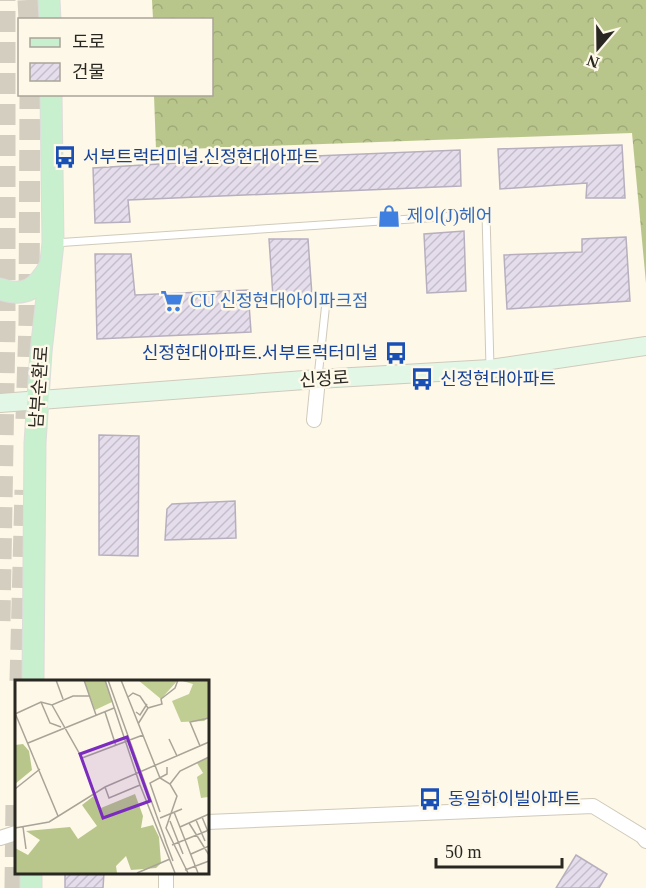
<svg xmlns="http://www.w3.org/2000/svg" width="646" height="888" font-family="'Times New Roman','Noto Sans KR',serif">
<style>
.forest{fill:url(#forest-crowns)}
.building{fill:url(#building-hatch);stroke:#b7afbe;stroke-width:1.5}
.lines{fill:none;stroke-linecap:round;stroke-linejoin:round}
.primary-tunnel{stroke:#d3cec0;stroke-width:21;stroke-dasharray:21 10;stroke-linecap:butt}
.lane-casing{stroke:#d0cabb;stroke-width:9}
.street-casing{stroke:#d0cabb;stroke-width:16}
.secondary-casing{stroke:#d0cabb;stroke-width:20}
.primary-casing{stroke:#dddcdb;stroke-width:23}
.lane{stroke:#fff;stroke-width:7}
.street{stroke:#fff;stroke-width:14}
.secondary{stroke:#e3f7e7;stroke-width:18}
.primary{stroke:#c8efce;stroke-width:21}
.labels{text-anchor:middle;stroke-width:5;stroke-linejoin:round;paint-order:stroke}
.transit-label{font-size:18px;fill:#164399;stroke:#fef8e8;text-anchor:start}
.shop-label{font-size:18px;fill:#366cbe;stroke:#fef8e8;text-anchor:start}
.street-label{font-size:18px;fill:#292721;stroke:#fef8e8}
.inset-road{fill:none;stroke:#a9a498;stroke-width:1.5}
.view{fill:#7b2cbf;fill-opacity:0.15;stroke:#7b2cbf;stroke-width:3}
.inset-edge{fill:none;stroke:#292721;stroke-width:3}
</style>
<defs>
<pattern id="forest-crowns" width="20" height="18" patternUnits="userSpaceOnUse" patternTransform="scale(1.5)"><rect width="20" height="18" fill="#b9c68b"/><path d="M2 6a3 3 0 1 1 6 0M12 15a3 3 0 1 1 6 0" fill="none" stroke="#9faa78"/></pattern>
<pattern id="building-hatch" width="6" height="6" patternUnits="userSpaceOnUse" patternTransform="scale(1.5)"><rect width="6" height="6" fill="#e5ddec"/><path d="M-1 1l2-2M0 6l6-6M5 7l2-2" fill="none" stroke="#c4beca"/></pattern>
</defs>
<rect width="100%" height="100%" fill="#fef8e8"/>
<!-- forest -->
<path class="forest" d="M 152,0 L 646,0 L 646,283 L 632,133 L 156,150 L 154,95 L 212,94 L 212,20 L 153,19 Z"/>
<!-- building -->
<path class="building" d="M 622,145 L 625,198 L 586,198 L 587,183 L 500,189 L 498,149 Z
M 460,150 L 461,186 L 128,200 L 130,222 L 95,223 L 93,168 L 244,159 Z
M 464,231 L 466,291 L 427,293 L 424,234 Z
M 626,237 L 630,301 L 507,309 L 504,255 L 582,252 L 582,239 Z
M 269,239 L 308,239 L 312,296 L 273,297 Z
M 95,254 L 131,254 L 135,295 L 248,290 L 251,332 L 97,339 Z
M 99,435 L 139,436 L 138,556 L 99,555 Z
M 235,501 L 236,538 L 165,540 L 167,509 L 172,504 Z
M 576,855 L 607,874 L 599,888 L 556,888 Z
M 65,872 L 104,872 L 103,888 L 65,888 Z"/>
<g class="lines">
<!-- primary-tunnel -->
<path class="primary-tunnel" d="M 28,0 L 29,20
M 26,419 L 29,322 L 30,94
M 0,621 L 5,327 L 5,0
M 20,681 L 25,490
M 15,888 L 16,800"/>
<!-- lane casing -->
<g class="lane-casing">
<path id="lane" d="M 54,243 L 486,214 L 490,367
M 318,377 L 326,302"/>
</g>
<!-- street casing -->
<g class="street-casing">
<path id="street" d="M 314,420 L 318,379
M 207,822 L 593,806 L 642,836 L 646,841
M 0,838 L 16,833
M 166,888 L 166,872"/>
</g>
<!-- secondary casing -->
<g class="secondary-casing">
<path id="secondary" d="M 0,403 L 318,379 L 490,369 L 646,346"/>
</g>
<!-- primary casing -->
<g class="primary-casing">
<path id="primary" d="M 49,0 L 50,20
M 0,289 C 26,298 37,288 50,266
M 33,681 L 35,443 L 41,352 L 53,243 L 51,94
M 31,888 L 31,872"/>
</g>
<!-- lane -->
<use href="#lane" class="lane"/>
<!-- street -->
<use href="#street" class="street"/>
<!-- secondary -->
<use href="#secondary" class="secondary"/>
<!-- primary -->
<use href="#primary" class="primary"/>
</g>
<!-- icons -->
<defs>
<g id="bus-bare" transform="scale(1.8)"><path d="M-5-6H5V4H4V6H2V4H-2V6H-4V4H-5ZM-3.5-4V0h7V-4ZM-3.5 1.2v1.5H-2V1.2ZM2 1.2v1.5H3.5V1.2Z" fill="#1a4fb4" stroke="#fef8e8" stroke-width="2.5" paint-order="stroke"/></g>
<g id="shop-bare" transform="scale(1.8)"><path d="M-5-2.5h2.3a2.7 3.5 0 0 1 5.4 0H5L5.5 6h-11ZM-1.5-2.5h3a1.5 2.3 0 0 0-3 0Z" fill="#3f7fe0" stroke="#fef8e8" stroke-width="2.5" paint-order="stroke"/></g>
<g id="supermarket-bare" transform="scale(1.8)"><path d="M-6-5.5h2.5l.6 2H6L4.5 2H-2.5L-4.4-4H-6ZM-1.5 3.2a1.3 1.3 0 1 0 .1 0ZM3 3.2a1.3 1.3 0 1 0 .1 0Z" fill="#3f7fe0" stroke="#fef8e8" stroke-width="2.5" paint-order="stroke"/></g>
</defs>
<g fill-rule="evenodd">
<use href="#bus-bare" x="65" y="157"/>
<use href="#shop-bare" x="389" y="216"/>
<use href="#supermarket-bare" x="172" y="301"/>
<use href="#bus-bare" x="396" y="353"/>
<use href="#bus-bare" x="422" y="379"/>
<use href="#bus-bare" x="430" y="799"/>
</g>
<g class="labels">
<!-- transit labels -->
<g class="transit-label">
<text x="83" y="163">서부트럭터미널.신정현대아파트</text>
<text x="378" y="359" text-anchor="end">신정현대아파트.서부트럭터미널</text>
<text x="440" y="385">신정현대아파트</text>
<text x="448" y="805">동일하이빌아파트</text>
</g>
<!-- shop labels -->
<g class="shop-label">
<text x="407" y="222">제이(J)헤어</text>
<text x="190" y="307">CU 신정현대아이파크점</text>
</g>
<!-- street labels -->
<g class="street-label">
<text transform="translate(324 379) rotate(-4)" y="6">신정로</text>
<text transform="translate(39 387) rotate(-86)" y="6">남부순환로</text>
</g>
</g>
<!-- overview -->
<g transform="translate(15 680)">
<rect width="194" height="194" fill="#fef8e8"/>
<path d="M 8,64 L 14,71 L 17,90 L 0,104 L 0,65 ZM 120,114 L 128,136 L 126,148 L 138,145 L 144,157 L 146,183 L 141,188 L 116,190 L 111,176 L 101,186 L 102,193 L 0,193 L 0,168 L 13,175 L 25,160 L 11,151 L 55,147 L 63,159 L 82,146 L 67,125 L 80,115 L 86,128 Z" fill="#b9c68b"/>
<path d="M 69,0 L 90,0 L 97,22 L 80,30 ZM 123,0 L 163,0 L 146,19 ZM 164,0 L 193,0 L 193,38 L 189,41 L 166,42 L 157,21 L 174,14 L 178,4 ZM 193,77 L 193,117 L 186,118 L 182,97 L 188,93 L 182,83 Z" fill="#c0cd93"/>
<path class="inset-road" d="M 41,0 L 48,19M 69,0 L 81,35M 90,0 L 125,105 L 160,193M 93,0 L 151,162M 106,0 L 145,98 L 155,104 L 162,116 L 151,148 L 173,193M 113,17 L 118,13 L 125,16 L 133,28M 26,22 L 35,43 L 46,47M 37,25 L 67,78 L 128,55M 90,32 L 101,66M 121,32 L 125,35 L 132,24M 0,33 L 43,136M 0,34 L 26,22 L 37,25 L 58,16 L 74,16M 123,44 L 133,28 L 147,24 L 146,19 L 160,8 L 163,0M 154,59 L 162,76M 13,63 L 99,28M 185,66 L 175,42 L 194,38M 155,104 L 165,91 L 194,77M 90,107 L 94,118 L 125,105M 0,109 L 25,89M 145,132 L 135,103 L 152,94 L 152,87M 159,132 L 183,193M 187,137 L 194,154M 145,138 L 167,129M 181,140 L 190,161M 155,141 L 168,174M 174,143 L 194,175M 8,147 L 11,169M 165,147 L 194,134M 0,148 L 34,142 L 90,107 L 194,62M 150,160 L 158,181M 157,165 L 194,150M 176,174 L 194,166M 170,190 L 194,181M 122,193 L 155,179"/>
<path class="view" d="M 112,57 L 135,121 L 88,138 L 65,74 Z"/>
<rect width="194" height="194" class="inset-edge"/>
</g>
<!-- legend -->
<rect x="18" y="18" width="195" height="78" fill="#fef8e8" stroke="#a9a498" stroke-width="1.5"/>
<rect x="30" y="38" width="30" height="9" fill="#c8efce" stroke="#a9a498" stroke-width="1.5"/>
<text x="72" y="48" font-size="18" fill="#292721">도로</text>
<rect x="30" y="63" width="30" height="18" fill="url(#building-hatch)" stroke="#a9a498" stroke-width="1.5"/>
<text x="72" y="78" font-size="18" fill="#292721">건물</text>
<!-- north arrow -->
<g transform="translate(598 48) rotate(200)" stroke="#fef8e8" stroke-width="4.5" paint-order="stroke">
<path d="M0-4.5L10 22L0 15L-10 22Z" fill="#292721"/>
<text y="-9" font-size="16" font-weight="bold" text-anchor="middle" fill="#292721">N</text>
</g>
<!-- scale -->
<path d="M436 858v9h126v-9" fill="none" stroke="#292721" stroke-width="3"/>
<text x="445" y="858" font-size="18" fill="#292721" stroke="#fef8e8" stroke-width="4.5" paint-order="stroke">50 m</text>
</svg>
